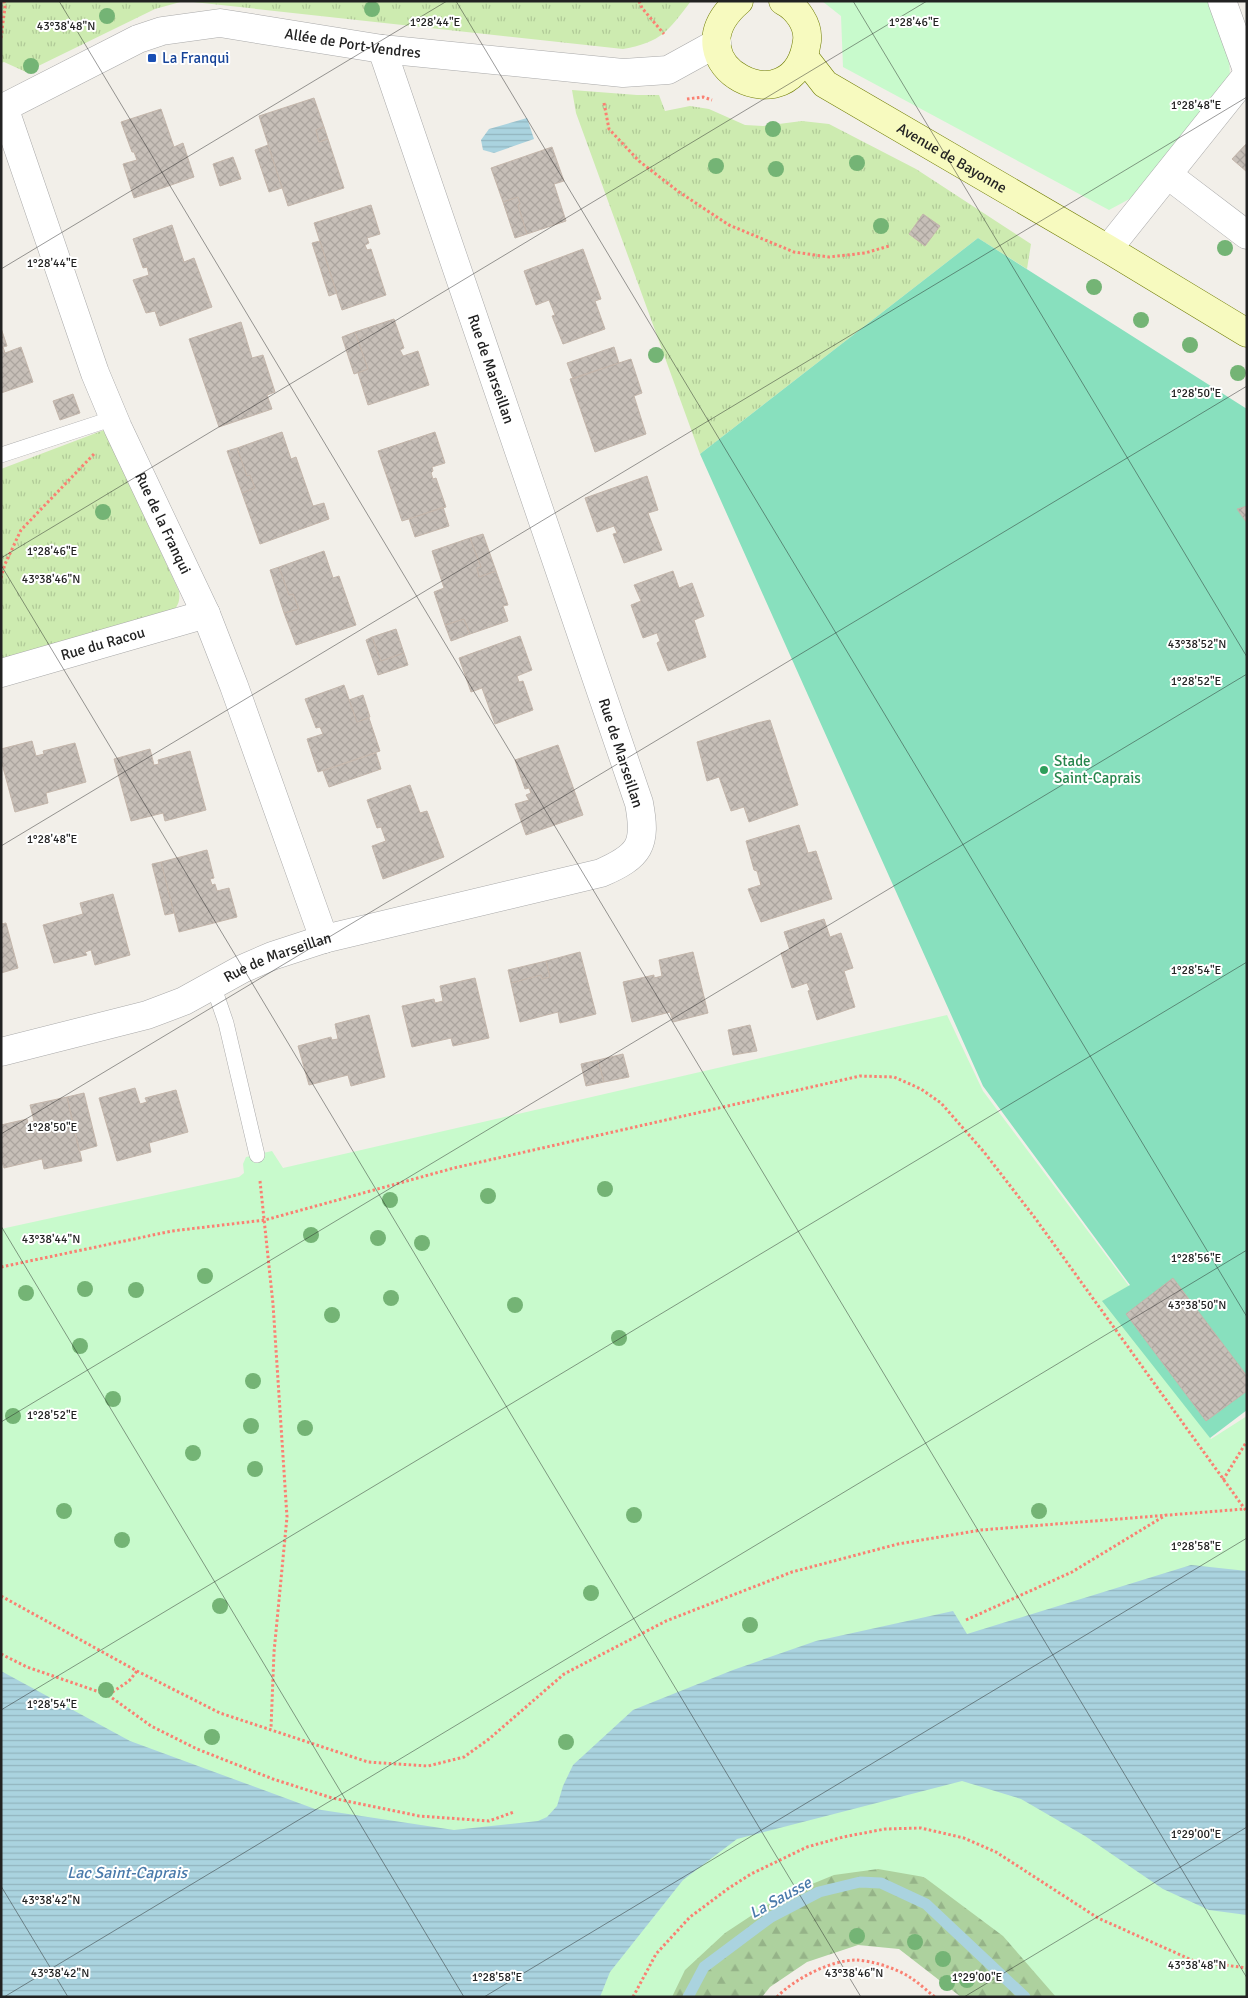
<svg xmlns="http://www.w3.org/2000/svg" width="1248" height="1998" font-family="Signika,sans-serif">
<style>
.grass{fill:url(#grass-tufts)}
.forest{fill:url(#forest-firs)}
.park{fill:#c8facc}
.pitch{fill:#88e0be}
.water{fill:url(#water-rules)}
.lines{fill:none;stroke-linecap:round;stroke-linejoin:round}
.stream{stroke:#aad3df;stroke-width:11}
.building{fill:url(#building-cross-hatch);stroke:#c4b6ab}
.lane-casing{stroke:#a9a9a9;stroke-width:16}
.street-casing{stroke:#a9a9a9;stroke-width:29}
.secondary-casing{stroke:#707d05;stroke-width:29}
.path{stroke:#fa8072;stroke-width:3;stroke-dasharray:2.5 2.5;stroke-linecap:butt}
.lane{stroke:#fff;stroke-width:15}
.street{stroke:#fff;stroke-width:28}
.secondary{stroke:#f7fabf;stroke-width:28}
.tree{fill:#74b475}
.ticks{fill:none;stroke:#222;stroke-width:1;stroke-opacity:0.45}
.transit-dot{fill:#1a4fb4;stroke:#fff;stroke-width:2}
.leisure-dot{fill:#2e9e5b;stroke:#fff;stroke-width:2}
.labels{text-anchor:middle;stroke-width:4;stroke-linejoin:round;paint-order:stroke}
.street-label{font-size:15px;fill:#222;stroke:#fff}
.transit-label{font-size:15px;fill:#164399;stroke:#fff;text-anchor:start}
.leisure-label{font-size:15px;fill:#27864d;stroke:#fff;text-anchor:start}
.water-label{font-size:16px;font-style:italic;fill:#4a7aab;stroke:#fff}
.ticks-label{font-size:12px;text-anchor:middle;fill:#222;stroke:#fff;stroke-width:4;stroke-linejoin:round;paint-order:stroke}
</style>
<defs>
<pattern id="grass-tufts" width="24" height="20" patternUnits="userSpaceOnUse" patternTransform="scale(1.25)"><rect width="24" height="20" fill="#cdebb0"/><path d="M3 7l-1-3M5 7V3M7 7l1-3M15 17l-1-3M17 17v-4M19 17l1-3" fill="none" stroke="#b0c997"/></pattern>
<pattern id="forest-firs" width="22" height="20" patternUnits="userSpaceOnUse" patternTransform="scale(1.25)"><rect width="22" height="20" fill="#add19e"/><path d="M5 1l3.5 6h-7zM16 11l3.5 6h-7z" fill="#95b388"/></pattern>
<pattern id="water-rules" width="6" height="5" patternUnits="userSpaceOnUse" patternTransform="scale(1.25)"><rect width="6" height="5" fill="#aad3df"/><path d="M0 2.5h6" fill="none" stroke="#92b5bf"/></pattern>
<pattern id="building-cross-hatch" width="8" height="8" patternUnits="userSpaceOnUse" patternTransform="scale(1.25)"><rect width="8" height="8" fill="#c7bfb8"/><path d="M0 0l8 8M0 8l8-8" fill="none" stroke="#aba49e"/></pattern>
</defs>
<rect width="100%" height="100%" fill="#f2efe9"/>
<!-- grass -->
<path class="grass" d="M 1,1 L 691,1 C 668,31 662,42 623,49 L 184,1 L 155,9 L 26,72 L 4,62 L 1,63 Z
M 572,90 L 637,95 L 659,95 L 665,111 L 690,106 L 709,109 L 745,125 L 763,126 L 802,121 L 829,124 L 916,169 L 1031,244 L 1027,269 L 978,238 L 700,454 L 576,113 Z
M 104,430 L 179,591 C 180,600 179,605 172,612 L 1,661 L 1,469 Z"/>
<!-- forest -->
<path class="forest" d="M 852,1849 L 970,1895 L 1082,1997 L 961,1997 L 899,1949 L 858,1945 L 807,1962 L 770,1987 L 762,1997 L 648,1997 L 665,1963 Z"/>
<!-- park -->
<path class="park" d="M 822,1 L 1208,1 L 1229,53 L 1230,78 L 1135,196 L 1109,210 L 843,67 L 841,16 Z
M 947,1015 L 983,1091 L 1132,1290 L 1111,1306 L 1211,1439 L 1247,1416 L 1247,1997 L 1056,1997 L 1003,1936 L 924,1877 L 878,1869 L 834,1875 L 778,1898 L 725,1933 L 685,1970 L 672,1997 L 1,1997 L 1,1229 L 239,1177 L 244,1173 L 243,1164 L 246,1157 L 272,1151 L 283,1168 Z"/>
<!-- pitch -->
<path class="pitch" d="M 978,238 L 1247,409 L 1247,1410 L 1210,1438 L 1102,1301 L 1130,1285 L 983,1086 L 700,454 Z"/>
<!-- water -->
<path class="water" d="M 527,118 L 534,139 L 494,153 L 483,150 L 481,140 L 489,129 Z
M 1191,1565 L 1247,1571 L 1247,1915 L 1209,1910 L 1163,1889 L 1085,1836 L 1021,1799 L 962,1781 L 737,1839 L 683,1880 L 610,1972 L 600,1997 L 1,1997 L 1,1671 L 130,1741 L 315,1809 L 454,1830 L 538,1821 L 547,1817 L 557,1806 L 563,1786 L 573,1765 L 633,1710 L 733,1670 L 816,1641 L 953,1611 L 967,1634 Z"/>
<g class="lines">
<!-- stream -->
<path class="stream" d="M 688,1997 L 704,1967 L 771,1917 L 819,1892 L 860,1882 L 881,1883 L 926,1904 L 1025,1997"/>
</g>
<!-- building -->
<path class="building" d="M 314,98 L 324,127 L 316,130 L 319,142 L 328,139 L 344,188 L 288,206 L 259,116 Z
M 161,109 L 174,147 L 183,143 L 194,177 L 134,198 L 123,164 L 137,160 L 134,152 L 132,152 L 121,122 Z
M 324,127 L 328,139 L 319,142 L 316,130 Z
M 1247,143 L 1247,172 L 1232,159 Z
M 268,145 L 282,188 L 269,192 L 255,150 Z
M 552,147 L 564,181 L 554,184 L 566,221 L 527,234 L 518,205 L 520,204 L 518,197 L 503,202 L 491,168 Z
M 233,157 L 241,179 L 220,186 L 213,164 Z
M 518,197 L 520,204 L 518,205 L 527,234 L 515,238 L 503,202 Z
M 371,205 L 380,234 L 367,238 L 369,243 L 365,245 L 367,250 L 371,249 L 386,295 L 342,310 L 314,223 Z
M 923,214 L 940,226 L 925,246 L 909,234 Z
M 172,225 L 184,262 L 194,258 L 212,307 L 160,326 L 155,311 L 146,313 L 133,280 L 149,275 L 147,267 L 143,268 L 133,239 Z
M 320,241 L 337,293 L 329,296 L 312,243 Z
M 583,249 L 601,299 L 595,301 L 605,329 L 563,344 L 552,316 L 555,315 L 549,300 L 536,305 L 524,271 Z
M 394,319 L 404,348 L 400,350 L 403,356 L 418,351 L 429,385 L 368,405 L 358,373 L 368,369 L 355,332 Z
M 241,322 L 252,358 L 263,355 L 275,392 L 267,395 L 272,409 L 219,427 L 189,339 Z
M 1,328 L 7,346 L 3,347 L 5,353 L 21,347 L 33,382 L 1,393 Z
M 355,332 L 368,369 L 354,374 L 342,337 Z
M 614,347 L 619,363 L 573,379 L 567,363 Z
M 631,359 L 642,393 L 634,396 L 646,434 L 595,452 L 570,379 Z
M 73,394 L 80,413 L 60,420 L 53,401 Z
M 282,432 L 291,459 L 296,457 L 313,506 L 324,503 L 329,519 L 260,544 L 242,493 L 255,488 L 250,475 L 247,476 L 237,448 Z
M 435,432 L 445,463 L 432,467 L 433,471 L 431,473 L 433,479 L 436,478 L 446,507 L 402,521 L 378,451 Z
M 237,448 L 247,476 L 250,475 L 255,488 L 242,493 L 227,451 Z
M 647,476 L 658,510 L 648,513 L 662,550 L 624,563 L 613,534 L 617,533 L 614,526 L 597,532 L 585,498 Z
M 1247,506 L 1247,523 L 1237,509 Z
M 443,507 L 449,526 L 415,537 L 409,519 Z
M 483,534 L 496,571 L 479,577 L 477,568 L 481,567 L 470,538 Z
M 470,538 L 481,567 L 477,568 L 479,577 L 496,571 L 508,605 L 503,606 L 508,621 L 470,634 L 464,619 L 445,625 L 434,592 L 444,588 L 432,551 Z
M 324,551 L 333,578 L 339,576 L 356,625 L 296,645 L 284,613 L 299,609 L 293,594 L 289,595 L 279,567 Z
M 279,567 L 289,595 L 293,594 L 299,609 L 284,613 L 270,570 Z
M 673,571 L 679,588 L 692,583 L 704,616 L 694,620 L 706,657 L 668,671 L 657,643 L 660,641 L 657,633 L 643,638 L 631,605 L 641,601 L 634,585 Z
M 464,619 L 470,634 L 451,641 L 445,625 Z
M 396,629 L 404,653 L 381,661 L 372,637 Z
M 520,636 L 532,670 L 517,676 L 519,682 L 523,681 L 533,710 L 495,724 L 482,688 L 471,692 L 459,658 Z
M 372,637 L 381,661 L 404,653 L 408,665 L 378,675 L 366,640 Z
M 344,685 L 357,722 L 369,718 L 380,751 L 318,772 L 307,739 L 323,734 L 320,727 L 316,728 L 305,699 Z
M 363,695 L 370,717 L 357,722 L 349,700 Z
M 770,720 L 798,805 L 749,822 L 744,807 L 731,811 L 719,777 L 707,781 L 697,742 L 757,723 Z
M 32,741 L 36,756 L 44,754 L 43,751 L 75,743 L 86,782 L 46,793 L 48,803 L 15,812 L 1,760 L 1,749 Z
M 558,745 L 583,815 L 526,835 L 515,804 L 529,800 L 526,795 L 531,793 L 529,788 L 525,789 L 515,760 Z
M 150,749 L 154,765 L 159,764 L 158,760 L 190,751 L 206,810 L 165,821 L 163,813 L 131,821 L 114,759 Z
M 376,753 L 381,769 L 329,787 L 323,771 Z
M 410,785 L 420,813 L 427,811 L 444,857 L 383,879 L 372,846 L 386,841 L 381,827 L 377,828 L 367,800 Z
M 799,825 L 808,853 L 816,851 L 832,899 L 761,922 L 748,889 L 761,885 L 757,871 L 754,870 L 746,841 Z
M 207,850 L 214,878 L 210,879 L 212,885 L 215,884 L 217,891 L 229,888 L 237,917 L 179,932 L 161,862 Z
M 161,862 L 174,913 L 165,915 L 152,864 Z
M 113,894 L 130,955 L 95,965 L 91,950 L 85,952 L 87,955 L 54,963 L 43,925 L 83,914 L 80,903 Z
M 824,919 L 830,937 L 841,933 L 853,968 L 844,971 L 855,1007 L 817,1020 L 808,991 L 810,990 L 807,983 L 792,988 L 781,953 L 790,950 L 784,932 Z
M 6,923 L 18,968 L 1,973 L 1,924 Z
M 580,952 L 596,1014 L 560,1023 L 558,1012 L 520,1022 L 511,983 L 541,975 L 542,979 L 550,977 L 546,961 Z
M 693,952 L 708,1013 L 673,1022 L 670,1012 L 632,1022 L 623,982 L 654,975 L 654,978 L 662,976 L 659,960 Z
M 546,961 L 550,977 L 542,979 L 541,975 L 511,983 L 508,970 Z
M 475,978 L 489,1038 L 453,1046 L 451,1038 L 412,1047 L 402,1006 L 434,999 L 435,1003 L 443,1001 L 440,986 Z
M 369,1015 L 385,1077 L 351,1086 L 348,1075 L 309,1085 L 298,1046 L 331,1037 L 332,1040 L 338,1039 L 335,1024 Z
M 750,1025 L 757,1051 L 733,1055 L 728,1030 Z
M 623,1054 L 629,1077 L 604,1082 L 598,1060 Z
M 598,1060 L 604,1082 L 586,1086 L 581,1064 Z
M 135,1088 L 140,1104 L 147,1102 L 145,1098 L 176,1090 L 188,1132 L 149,1143 L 151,1152 L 117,1161 L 99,1098 Z
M 84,1093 L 97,1146 L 79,1151 L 67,1097 Z
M 67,1097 L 82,1161 L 44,1169 L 42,1159 L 4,1168 L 1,1158 L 1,1125 L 27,1119 L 28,1123 L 34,1121 L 30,1105 Z
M 1173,1278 L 1247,1376 L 1247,1391 L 1206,1421 L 1126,1314 Z"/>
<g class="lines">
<!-- lane casing -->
<g class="lane-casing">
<path id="lane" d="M 1,455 L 114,418
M 213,985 L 226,1023 L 257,1155"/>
</g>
<!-- street casing -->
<g class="street-casing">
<g id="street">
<path d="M 1222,1 L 1247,70"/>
<path id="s1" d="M 4,107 L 95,373 L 118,428 L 206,614 L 234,686 L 324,939"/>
<path id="s2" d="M 1,109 L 138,39 L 162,31 L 220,23 L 382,49 L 623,73 L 668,70 L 717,43"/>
<path d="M 1168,175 L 1247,235"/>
<path d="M 1108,249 L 1247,75"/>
<path id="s3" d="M 1,673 L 206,614"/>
<path id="s4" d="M 1,1052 L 147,1015 L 184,1001 L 242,969 L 272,956 L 324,939 L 601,873 C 640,856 647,845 639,803 L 382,49"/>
</g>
</g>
<!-- secondary casing -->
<g class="secondary-casing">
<g id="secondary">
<path d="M 739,1 C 665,64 795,131 807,41 C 809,25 797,8 783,1"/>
<path id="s5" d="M 804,57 L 825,84 L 1108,249 L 1247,333"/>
</g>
</g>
<!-- path -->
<path class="path" d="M 639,1 L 642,8 L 664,34
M 1,38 L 5,7 L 4,1
M 687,99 L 703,97 L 712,100
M 604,103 L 609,129 L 639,161 L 679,192 L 729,225 L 794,252 L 829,257 L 865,253 L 889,246
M 1,578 L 5,564 L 21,530 L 94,454
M 260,1181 L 273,1304 L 287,1517 L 274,1652 L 271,1728
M 1,1267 L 172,1231 L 265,1220 L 454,1168 L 860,1076 L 894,1077 L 921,1089 L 941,1103 L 984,1152 L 1035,1218 L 1247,1512
M 1223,1480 L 1247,1441
M 1,1596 L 137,1671 L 220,1713 L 368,1762 L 428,1766 L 464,1757 L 489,1739 L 564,1674 L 666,1621 L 792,1572 L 898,1544 L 981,1530 L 1244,1509
M 966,1620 L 1072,1572 L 1166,1515
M 1,1654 L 27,1667 L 108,1695 L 129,1681 L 137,1671
M 108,1695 L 151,1726 L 197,1749 L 273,1779 L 332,1798 L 419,1816 L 489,1821 L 514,1812
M 633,1997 L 656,1954 L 690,1917 L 729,1888 L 751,1874 L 807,1847 L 843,1837 L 885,1829 L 921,1828 L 964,1838 L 996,1852 L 1098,1918 L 1194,1961 L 1247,1968
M 777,1997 C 794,1979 831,1960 856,1960 C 873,1961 896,1968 911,1978 C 919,1983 927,1991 935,1997"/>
<!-- lane -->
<use href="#lane" class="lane"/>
<!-- street -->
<use href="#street" class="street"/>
<!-- secondary -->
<use href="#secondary" class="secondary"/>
</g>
<!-- trees -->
<g class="tree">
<circle cx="372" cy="9" r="8"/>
<circle cx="107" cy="16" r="8"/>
<circle cx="31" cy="66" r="8"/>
<circle cx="773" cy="129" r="8"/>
<circle cx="857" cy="163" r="8"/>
<circle cx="716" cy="166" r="8"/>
<circle cx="776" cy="169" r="8"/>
<circle cx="881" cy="226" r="8"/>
<circle cx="1225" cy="248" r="8"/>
<circle cx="1094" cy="287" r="8"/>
<circle cx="1141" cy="320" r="8"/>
<circle cx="1190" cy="345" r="8"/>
<circle cx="656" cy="355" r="8"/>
<circle cx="1238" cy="373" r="8"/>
<circle cx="103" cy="512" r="8"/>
<circle cx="605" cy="1189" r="8"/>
<circle cx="488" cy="1196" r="8"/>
<circle cx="390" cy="1200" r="8"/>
<circle cx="311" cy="1235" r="8"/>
<circle cx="378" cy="1238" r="8"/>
<circle cx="422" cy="1243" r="8"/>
<circle cx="205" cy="1276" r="8"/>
<circle cx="85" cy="1289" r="8"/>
<circle cx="136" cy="1290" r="8"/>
<circle cx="26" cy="1293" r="8"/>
<circle cx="391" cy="1298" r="8"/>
<circle cx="515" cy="1305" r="8"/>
<circle cx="332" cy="1315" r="8"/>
<circle cx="619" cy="1338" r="8"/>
<circle cx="80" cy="1346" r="8"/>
<circle cx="253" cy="1381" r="8"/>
<circle cx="113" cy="1399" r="8"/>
<circle cx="13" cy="1416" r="8"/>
<circle cx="251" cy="1426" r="8"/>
<circle cx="305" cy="1428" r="8"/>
<circle cx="193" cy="1453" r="8"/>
<circle cx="255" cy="1469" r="8"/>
<circle cx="64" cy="1511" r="8"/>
<circle cx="1039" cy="1511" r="8"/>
<circle cx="634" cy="1515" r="8"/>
<circle cx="122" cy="1540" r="8"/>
<circle cx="591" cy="1593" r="8"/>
<circle cx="220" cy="1606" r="8"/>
<circle cx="750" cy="1625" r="8"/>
<circle cx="106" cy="1690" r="8"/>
<circle cx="212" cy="1737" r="8"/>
<circle cx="566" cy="1742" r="8"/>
<circle cx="857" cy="1936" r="8"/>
<circle cx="915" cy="1942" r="8"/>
<circle cx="943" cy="1959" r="8"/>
<circle cx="967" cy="1980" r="8"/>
<circle cx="947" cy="1983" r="8"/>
</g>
<!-- ticks -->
<path class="ticks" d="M 59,1 L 1247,1978M 456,1 L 1247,1317M 853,1 L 1247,657M 1,269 L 447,1M 1,558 L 927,1M 1,565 L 861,1997M 1,846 L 1247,97M 1,1134 L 1247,386M 1,1226 L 464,1997M 1,1422 L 1247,674M 1,1710 L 1247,962M 1,1886 L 68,1997M 4,1997 L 1247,1250M 484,1997 L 1247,1538M 964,1997 L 1247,1827"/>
<!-- markers -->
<rect class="transit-dot" x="147" y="53" width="10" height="10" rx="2.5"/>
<circle class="leisure-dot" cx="1044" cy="770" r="5"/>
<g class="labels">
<!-- street labels -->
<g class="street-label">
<text dy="5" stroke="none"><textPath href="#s2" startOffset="372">Allée de Port-Vendres</textPath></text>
<text dy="5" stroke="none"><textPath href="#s5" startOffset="181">Avenue de Bayonne</textPath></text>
<text transform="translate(491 369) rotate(71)" y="5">Rue de Marseillan</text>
<text dy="5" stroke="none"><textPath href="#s1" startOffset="446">Rue de la Franqui</textPath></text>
<text dy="5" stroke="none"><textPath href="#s3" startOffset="106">Rue du Racou</textPath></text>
<text transform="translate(621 753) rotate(72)" y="5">Rue de Marseillan</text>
<text dy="5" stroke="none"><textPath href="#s4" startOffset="294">Rue de Marseillan</textPath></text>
</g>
<!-- transit labels -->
<g class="transit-label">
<text x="162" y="63">La Franqui</text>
</g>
<!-- leisure labels -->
<g class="leisure-label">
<text x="1054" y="766">Stade<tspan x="1054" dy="17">Saint-Caprais</tspan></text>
</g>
<!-- water labels -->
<g class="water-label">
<text x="127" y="1878">Lac Saint-Caprais</text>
<text transform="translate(780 1897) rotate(-29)" y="6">La Sausse</text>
</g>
</g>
<g class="ticks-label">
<text x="435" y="26">1°28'44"E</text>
<text x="914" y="26">1°28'46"E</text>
<text x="66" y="30">43°38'48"N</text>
<text x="1196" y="109">1°28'48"E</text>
<text x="52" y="267">1°28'44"E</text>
<text x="1196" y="397">1°28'50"E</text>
<text x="52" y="555">1°28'46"E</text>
<text x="51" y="583">43°38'46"N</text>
<text x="1197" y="648">43°38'52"N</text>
<text x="1196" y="685">1°28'52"E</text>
<text x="52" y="843">1°28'48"E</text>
<text x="1196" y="974">1°28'54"E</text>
<text x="52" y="1131">1°28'50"E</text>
<text x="51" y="1243">43°38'44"N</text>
<text x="1196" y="1262">1°28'56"E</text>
<text x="1197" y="1309">43°38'50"N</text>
<text x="52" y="1419">1°28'52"E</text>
<text x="1196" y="1550">1°28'58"E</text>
<text x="52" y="1708">1°28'54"E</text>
<text x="1196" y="1838">1°29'00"E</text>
<text x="51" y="1904">43°38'42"N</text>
<text x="1197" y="1969">43°38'48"N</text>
<text x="60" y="1977">43°38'42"N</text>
<text x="854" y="1977">43°38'46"N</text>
<text x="497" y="1981">1°28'58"E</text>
<text x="977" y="1981">1°29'00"E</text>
</g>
<!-- border -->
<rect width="1248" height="1998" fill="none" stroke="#222222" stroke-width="5"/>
</svg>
